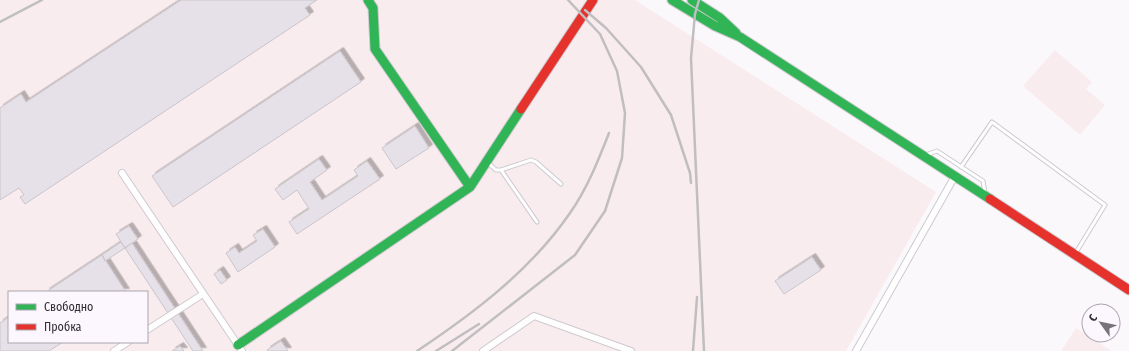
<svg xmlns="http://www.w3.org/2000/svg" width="1129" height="351" font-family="'Fira Sans Condensed',sans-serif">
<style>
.industrial{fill:#f9ecee;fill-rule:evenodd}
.building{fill:#e6e0e9;stroke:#cac5ca;filter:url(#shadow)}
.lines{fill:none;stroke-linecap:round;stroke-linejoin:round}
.lane-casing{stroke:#cdcacf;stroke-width:5}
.street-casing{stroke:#cdcacf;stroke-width:8}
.fast-casing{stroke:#cdcacf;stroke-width:11}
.jam-casing{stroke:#cdcacf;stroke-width:11}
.lane{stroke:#fefeff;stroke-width:3}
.street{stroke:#fefeff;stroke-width:6}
.fast{stroke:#30b455;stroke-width:9}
.jam{stroke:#e5322d;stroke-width:9}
.rail{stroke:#c0bec0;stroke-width:2.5}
</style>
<defs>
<filter id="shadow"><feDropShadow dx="3.5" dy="-3.5" stdDeviation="0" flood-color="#0004"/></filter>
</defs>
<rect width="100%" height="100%" fill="#fbf8fc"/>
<!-- industrial -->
<path class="industrial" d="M 0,0 L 635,0 L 936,192 L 846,351 L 0,351 ZM 9,292 L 147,292 L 147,342 L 9,342 Z
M 1055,50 L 1092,82 L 1086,89 L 1105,105 L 1080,135 L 1023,86 Z
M 1076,328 L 1112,351 L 1061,351 Z"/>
<!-- building -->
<path class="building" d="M 181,0 L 317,0 L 305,8 L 310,15 L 25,204 L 20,197 L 24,195 L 19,188 L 0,200 L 0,108 L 21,94 L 26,102 Z
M 340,51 L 361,82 L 173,207 L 152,176 Z
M 415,126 L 429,148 L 396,169 L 382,148 Z
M 319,159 L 327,170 L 310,182 L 322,200 L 358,176 L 354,170 L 367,161 L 380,179 L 297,234 L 289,222 L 309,209 L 297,190 L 283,200 L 275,189 Z
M 129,226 L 138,239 L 125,248 L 116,234 Z
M 263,229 L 275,247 L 238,272 L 226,253 L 235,247 L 239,253 L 257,241 L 253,235 Z
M 121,242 L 125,248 L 105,261 L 102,255 Z
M 132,243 L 203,351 L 193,351 L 125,248 Z
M 102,255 L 126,292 L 46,292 Z
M 812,257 L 821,270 L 784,294 L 775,281 Z
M 220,270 L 227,280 L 221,284 L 214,274 Z
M 9,317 L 9,342 L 63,342 L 49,351 L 0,351 L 0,323 Z
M 281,341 L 288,351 L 268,351 L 267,350 Z
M 180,346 L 184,351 L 172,351 Z"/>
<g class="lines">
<!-- lane casing -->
<g class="lane-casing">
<path id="lane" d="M 926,155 L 937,151 L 983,181 L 985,193
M 488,163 L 496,170 L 501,170 L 531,160 L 536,162 L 561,184
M 961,167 L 992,122 L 1105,205 L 1075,254
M 501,170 L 537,222"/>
</g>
<!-- street casing -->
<g class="street-casing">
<path id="street" d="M 122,173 L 242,351
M 147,330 L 203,294
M 114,351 L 128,342
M 483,351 L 534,316 L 631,351
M 856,351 L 955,176"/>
</g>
<!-- fast casing -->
<g class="fast-casing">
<path id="fast" d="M 368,0 L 373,8 L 375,49 L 470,187
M 672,0 L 715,26 L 740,37 L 990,199
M 692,0 L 720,18 L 736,33
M 238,345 L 470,187 L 521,109"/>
</g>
<!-- jam casing -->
<g class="jam-casing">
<path id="jam" d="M 521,109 L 593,0
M 990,199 L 1129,290"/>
</g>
<!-- lane -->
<use href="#lane" class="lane"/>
<!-- street -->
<use href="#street" class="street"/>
<!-- fast -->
<use href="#fast" class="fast"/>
<!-- jam -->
<use href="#jam" class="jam"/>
<!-- rail -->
<path class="rail" d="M 699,0 L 695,14 L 691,58 L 704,351
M 585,10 L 606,28 L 641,67 L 671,115 L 690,173 L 691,183
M 0,22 L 42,0
M 417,351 C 474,313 531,270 570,213 C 587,189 598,161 609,133
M 436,351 L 479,324
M 452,351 L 575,255 L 605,211 L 622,158 L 625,113 L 617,71 L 600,34 L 568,0
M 693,351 L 697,297"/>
</g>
<!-- legend -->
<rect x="8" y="291" width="140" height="52" fill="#fcf6fe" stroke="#aba5ad"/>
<rect x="16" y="304" width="20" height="6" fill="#30b455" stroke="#aba5ad"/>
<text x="44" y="311" font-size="12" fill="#312c33">Свободно</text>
<rect x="16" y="324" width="20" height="6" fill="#e5322d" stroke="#aba5ad"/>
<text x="44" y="331" font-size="12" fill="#312c33">Пробка</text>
<!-- north arrow -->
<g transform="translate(1101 323) rotate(303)"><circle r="19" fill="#fcf6fe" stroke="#aba5ad"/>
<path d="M0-3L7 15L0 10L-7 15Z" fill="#787379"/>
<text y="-6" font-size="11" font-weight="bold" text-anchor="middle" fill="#312c33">С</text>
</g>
</svg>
